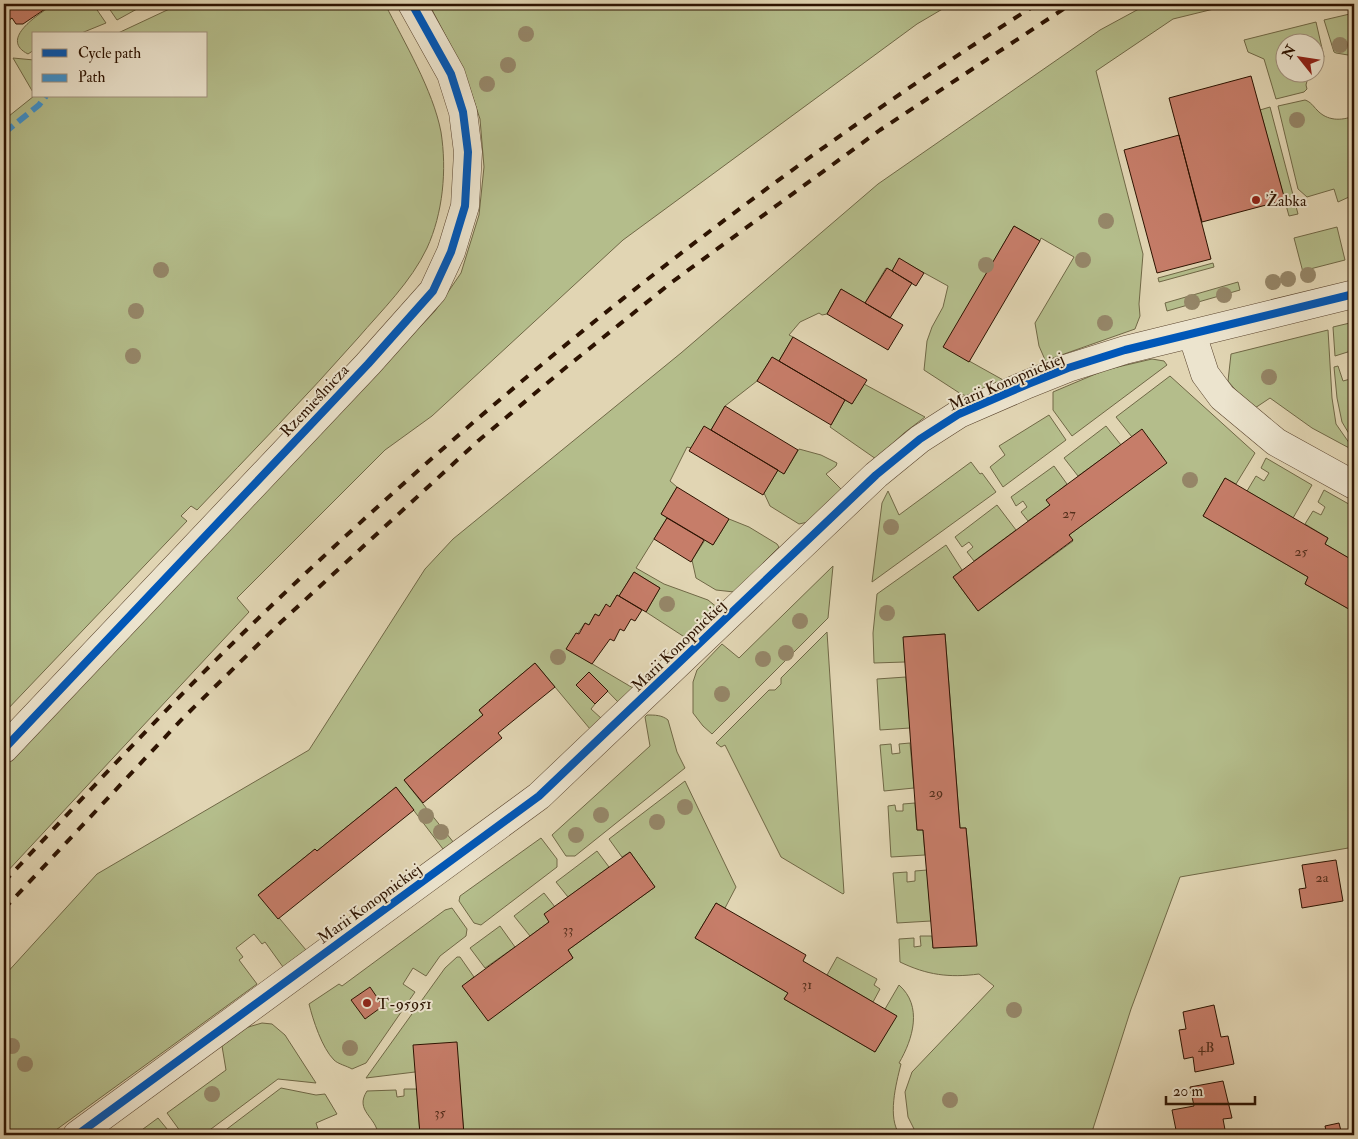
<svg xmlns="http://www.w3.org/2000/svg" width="1358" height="1139" font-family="'IM FELL Double Pica',serif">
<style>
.green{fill:#b4bd8b;stroke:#706846}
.building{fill:#c67d69;stroke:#2d1301}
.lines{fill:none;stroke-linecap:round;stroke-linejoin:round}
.minor-casing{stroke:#5a442e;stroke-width:29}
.minor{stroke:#ece4ce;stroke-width:28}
.rail{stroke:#2d1301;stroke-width:4;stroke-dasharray:9 9;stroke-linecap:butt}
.quiet{stroke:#3c92d0;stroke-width:6;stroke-dasharray:12 6;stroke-linecap:butt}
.cycleway-casing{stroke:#ece4ce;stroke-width:11}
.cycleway{stroke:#0057b8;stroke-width:8}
.tree{fill:#958668}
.poi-dot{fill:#8f2418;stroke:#ece4ce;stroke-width:2}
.labels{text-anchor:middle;stroke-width:4;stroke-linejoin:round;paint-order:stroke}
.number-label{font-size:14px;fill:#532e1b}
.poi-label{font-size:16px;fill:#2d1301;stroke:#ece4ce;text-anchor:start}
.street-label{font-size:16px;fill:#2d1301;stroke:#ece4ce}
</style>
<rect width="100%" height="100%" fill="#e1d5b3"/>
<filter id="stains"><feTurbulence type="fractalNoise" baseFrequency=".004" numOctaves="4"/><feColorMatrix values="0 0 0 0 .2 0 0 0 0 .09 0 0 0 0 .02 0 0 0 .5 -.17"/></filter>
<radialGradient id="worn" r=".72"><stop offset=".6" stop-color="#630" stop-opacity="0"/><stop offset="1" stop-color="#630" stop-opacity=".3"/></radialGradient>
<!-- green -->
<path class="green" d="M 48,4 L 93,4 L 106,23 L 79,34 L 34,34 L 34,50 L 28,54 C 0,40 35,17 48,8 Z
M 106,4 L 122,4 L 134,7 L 139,4 L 146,4 L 117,20 Z
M 180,4 L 385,4 C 404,42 433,90 441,132 C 447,170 443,213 427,248 C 411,282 382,310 358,338 C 306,397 251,453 197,510 L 191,506 L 181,516 L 187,521 L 4,713 L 4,120 L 34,96 L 206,96 L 206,34 L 116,34 Z
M 429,4 L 951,4 L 917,24 L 623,240 L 432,416 L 385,450 L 237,598 L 249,612 L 4,875 L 4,765 L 435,311 L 461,273 L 479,215 L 484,167 L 480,119 L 464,71 Z
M 1148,4 L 1234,4 L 1173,19 L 1096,71 L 1143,254 L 1139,304 L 1140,316 L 1135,329 L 1050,359 L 1046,362 L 1039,346 L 1035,323 L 1074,257 L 1041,238 L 1040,241 L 1014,226 L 944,347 L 1005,381 L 969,397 L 961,394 L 924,370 L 927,341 L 932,327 L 943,307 L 948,286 L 899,259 L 892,271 L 886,268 L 865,303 L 841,289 L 827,314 L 822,315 L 819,313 L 800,322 L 789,335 L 793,337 L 779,361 L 772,357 L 757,381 L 725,406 L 711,430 L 691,448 L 687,447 L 670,481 L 677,487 L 661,514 L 667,518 L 636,568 L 664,584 L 708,600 L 718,608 L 686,638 L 646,612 L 660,588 L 634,572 L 619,596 L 617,595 L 610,607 L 606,605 L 599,616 L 595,614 L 589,625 L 585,623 L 567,649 L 633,688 L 618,702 L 589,672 L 576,685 L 595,704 L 591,709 L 602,719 L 590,729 L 535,663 L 479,710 L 483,715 L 404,780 L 454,843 L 443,849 L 396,787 L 317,851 L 315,849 L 259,894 L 306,950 L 283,967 L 265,942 L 262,944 L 254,934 L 236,948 L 243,957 L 239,960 L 257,984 L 49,1135 L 4,1135 L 4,976 L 97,874 L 309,750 L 425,569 L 453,539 L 681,353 L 878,184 L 1100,30 Z
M 1354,13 L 1354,56 L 1336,53 L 1334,52 L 1324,20 Z
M 1316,22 L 1324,57 L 1316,63 L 1316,42 L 1286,42 L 1286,72 L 1309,73 L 1306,85 L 1307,89 L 1304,92 L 1276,99 L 1264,59 L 1248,52 L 1244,40 Z
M 13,58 L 34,60 L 34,94 Z
M 1305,100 C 1311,102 1313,106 1317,110 C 1327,121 1341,121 1354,116 L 1354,191 L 1349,197 L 1338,202 L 1334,189 L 1307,197 L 1298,189 L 1278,106 Z
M 1270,107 L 1298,214 L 1289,216 L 1260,110 Z
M 1337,227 L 1345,260 L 1310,269 L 1311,274 L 1304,276 L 1294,238 Z
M 1213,263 L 1214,267 L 1159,282 L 1158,278 Z
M 1238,282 L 1240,290 L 1167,311 L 1165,303 Z
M 1354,322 L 1354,350 L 1335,356 L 1333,327 Z
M 1328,330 L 1332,398 L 1336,424 L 1352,447 L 1351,449 L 1312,428 L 1270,398 L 1252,410 L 1228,381 L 1231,354 Z
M 1152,359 L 1164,361 L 1167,365 L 1072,436 L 1053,410 L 1053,392 L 1105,370 Z
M 1338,366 L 1343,381 L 1354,378 L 1354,442 L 1342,422 L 1337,398 L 1334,367 Z
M 1170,376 L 1255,453 L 1236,484 L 1225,478 L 1203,516 L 1308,577 L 1305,584 L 1354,612 L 1354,847 L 1180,877 L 1131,1009 L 1091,1135 L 1015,1135 L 1018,1131 L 988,1135 L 920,1135 L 916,1133 L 908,1117 L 905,1092 L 912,1072 L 994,986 L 979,974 C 949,978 927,975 900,962 L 899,939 L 914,938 L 914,947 L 921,946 L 920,936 L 932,936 L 933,948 L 977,945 L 966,828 L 960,828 L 945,634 L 904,637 L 905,662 L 874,663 L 873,633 L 877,594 L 946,545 L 962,570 L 953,577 L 978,611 L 1073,541 L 1069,535 L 1166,463 L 1132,437 L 1116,417 Z
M 864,384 L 925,417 L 904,433 L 876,459 L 830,427 L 845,400 L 852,404 Z
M 1049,415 L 1066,440 L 1003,487 L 990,467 L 1005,455 L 999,446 Z
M 1106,426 L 1121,445 L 1078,476 L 1064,458 Z
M 799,449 L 821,455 L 837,463 L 836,466 L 826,474 L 842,490 L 808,522 L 799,524 L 770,506 L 764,493 L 778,470 L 784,474 Z
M 1266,458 L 1312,485 L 1293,518 L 1247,491 L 1256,476 L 1264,481 L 1269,473 L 1261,468 Z
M 971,462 L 980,474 L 982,473 L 996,492 L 872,582 L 882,503 L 888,491 L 899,515 Z
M 1054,466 L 1067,484 L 1047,500 L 1050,505 L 1028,521 L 1021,512 L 1027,507 L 1023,501 L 1016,506 L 1011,497 Z
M 1324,490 L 1354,507 L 1354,551 L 1350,559 L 1325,544 L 1328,538 L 1305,524 L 1313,511 L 1321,515 L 1325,507 L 1318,502 Z
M 997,505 L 1016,530 L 974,561 L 967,552 L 973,547 L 969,542 L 962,547 L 955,537 Z
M 729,519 L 749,527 L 777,544 L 779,547 L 734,592 L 716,590 L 696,578 L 692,560 L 705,540 L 713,545 Z
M 833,566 L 828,618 L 712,734 L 703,726 L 693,713 L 693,682 L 697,670 L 722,644 L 739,658 Z
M 827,632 L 844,893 L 843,894 L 781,857 L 725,745 L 721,747 L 716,743 L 769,690 L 775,690 L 781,684 L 781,678 Z
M 906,677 L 910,728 L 880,730 L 877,679 Z
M 647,715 C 655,715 662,715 668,720 L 677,752 L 685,768 L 575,856 L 566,856 L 552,835 L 650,746 L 645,717 Z
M 910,743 L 914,788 L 884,791 L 880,745 L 891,744 L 892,754 L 900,753 L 899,744 Z
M 685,781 L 736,887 L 725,908 L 716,903 L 695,938 L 788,993 L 784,999 L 875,1052 L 896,1016 L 885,1009 L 899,985 C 923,1006 913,1039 899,1063 L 901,1064 C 896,1084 887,1118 900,1135 L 464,1135 L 456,1042 L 415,1072 L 366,1078 L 445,968 L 457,957 L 460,957 L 474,977 L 463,986 L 488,1020 L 573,958 L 568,950 L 655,887 L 630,852 L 622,857 L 609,839 Z
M 915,803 L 917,830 L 923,830 L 925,855 L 891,857 L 888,806 L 895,805 L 896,811 L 903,811 L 903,804 Z
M 541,838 L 557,859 L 557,867 L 481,925 L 474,923 L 459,901 L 460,896 Z
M 597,851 L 609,867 L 568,897 L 556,882 Z
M 927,870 L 931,921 L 897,923 L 893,873 L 907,872 L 907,882 L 915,881 L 915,871 Z
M 544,893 L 555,907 L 549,922 L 530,936 L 514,916 Z
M 452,908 L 467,929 L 466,936 L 440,956 L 426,976 L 413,968 L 403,984 L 415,992 L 366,1063 L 352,1069 C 347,1066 338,1064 334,1060 C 322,1048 313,1020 309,1004 L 339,984 L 342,986 L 445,910 Z
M 500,926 L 515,947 L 485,968 L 470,948 Z
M 837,957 L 877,979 L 874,985 L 880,989 L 873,1002 L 827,975 Z
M 262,1023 L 272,1024 L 285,1035 L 316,1083 L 278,1079 L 203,1135 L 183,1135 L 167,1113 L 226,1070 L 222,1046 L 245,1028 Z
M 281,1088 L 316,1095 L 325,1094 L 337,1114 L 316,1123 L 320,1135 L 226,1135 L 223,1132 Z
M 404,1089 L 417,1089 L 420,1135 L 378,1135 C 377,1117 354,1111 367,1091 L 396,1090 L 397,1097 L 404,1096 Z
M 158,1118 L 172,1135 L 135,1135 Z"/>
<!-- building -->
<path class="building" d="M 4,4 L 48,4 L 48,7 L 23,24 L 16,24 L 12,18 L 4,24 Z
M 1251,76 L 1285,200 L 1202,222 L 1169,98 Z
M 1179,135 L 1211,259 L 1157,273 L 1124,150 Z
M 1014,226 L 1040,241 L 969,362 L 943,347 Z
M 899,258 L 924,273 L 916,286 L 892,271 Z
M 887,268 L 912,283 L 890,318 L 865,303 Z
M 841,289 L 903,325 L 888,350 L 827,314 Z
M 793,337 L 867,380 L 852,404 L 779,361 Z
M 772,357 L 845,400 L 831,425 L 757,381 Z
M 725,406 L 798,450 L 784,474 L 711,430 Z
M 704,426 L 778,470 L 763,495 L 689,451 Z
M 1142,429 L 1167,463 L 1069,535 L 1073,540 L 978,611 L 953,577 L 1050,505 L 1046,500 Z
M 1225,478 L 1328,538 L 1325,544 L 1354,561 L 1354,612 L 1305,584 L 1308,577 L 1203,516 Z
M 677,487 L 729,519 L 713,545 L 661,514 Z
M 667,518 L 704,540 L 691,562 L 654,539 Z
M 634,572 L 660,588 L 646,612 L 619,596 Z
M 617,595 L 642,610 L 635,621 L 631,619 L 624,631 L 620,629 L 614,641 L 610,639 L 592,664 L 566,649 L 576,633 L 579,634 L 585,623 L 589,625 L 595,614 L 599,616 L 606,604 L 610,607 Z
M 945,634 L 960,828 L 966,828 L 977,946 L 933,948 L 923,830 L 917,830 L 903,637 Z
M 535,663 L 555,687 L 498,733 L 502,738 L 423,803 L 404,780 L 483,715 L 479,710 Z
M 589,672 L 608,691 L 595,704 L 576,685 Z
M 396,787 L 414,810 L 278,919 L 258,895 L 315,849 L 317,851 Z
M 630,852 L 655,887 L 568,950 L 573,958 L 488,1021 L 462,986 L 549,922 L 544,914 Z
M 1336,860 L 1343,901 L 1302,908 L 1299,889 L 1306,888 L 1302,865 Z
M 716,903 L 806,955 L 803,961 L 897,1016 L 875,1052 L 784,999 L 788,993 L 695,938 Z
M 370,987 L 383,1006 L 365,1019 L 351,1000 Z
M 1214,1005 L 1221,1037 L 1228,1036 L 1234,1064 L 1195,1072 L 1193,1057 L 1184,1059 L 1179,1030 L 1186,1029 L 1183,1012 Z
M 457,1042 L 464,1135 L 420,1135 L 413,1045 Z
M 1223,1081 L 1232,1118 L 1223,1119 L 1226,1135 L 1177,1135 L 1172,1110 L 1194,1106 L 1190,1087 Z
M 1339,1123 L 1342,1135 L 1327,1135 L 1325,1126 Z"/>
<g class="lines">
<!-- minor casing -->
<g class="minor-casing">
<path id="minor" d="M 1192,334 L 1205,374 L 1222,397 L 1276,442 L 1354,485
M 4,749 L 368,364 L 433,291 L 451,252 L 465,206 L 468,152 L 463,112 L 451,74 L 412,4
M 77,1135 L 539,796 L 876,475 L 920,439 L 959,414 L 1028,384 L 1068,368 L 1125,350 L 1354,294"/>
</g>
<!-- minor -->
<use href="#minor" class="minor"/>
<!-- rail -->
<path class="rail" d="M 4,882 C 91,789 178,695 270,607 C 505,382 762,178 1037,4
M 4,909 L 183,718 L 281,622 L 478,441 L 564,369 L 672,282 L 780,203 L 880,130 L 1071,4"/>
<!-- quiet -->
<path class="quiet" d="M 4,133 L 39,105 L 46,96
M 902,1135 L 903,1130"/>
<!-- cycleway casing -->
<g class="cycleway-casing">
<path id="cycleway" d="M 4,749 L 368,364 L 433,291 L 451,252 L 465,206 L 468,152 L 463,112 L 451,74 L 412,4
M 77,1135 L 539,796 L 876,475 L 920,439 L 959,414 L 1028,384 L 1068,368 L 1125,350 L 1354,294"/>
</g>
<!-- cycleway -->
<use href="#cycleway" class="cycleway"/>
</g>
<!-- trees -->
<g class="tree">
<circle cx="526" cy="34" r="8"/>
<circle cx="1340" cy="45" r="8"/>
<circle cx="508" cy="65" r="8"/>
<circle cx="487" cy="84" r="8"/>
<circle cx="1297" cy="120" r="8"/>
<circle cx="1106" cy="221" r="8"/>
<circle cx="1083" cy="260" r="8"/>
<circle cx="986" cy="265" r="8"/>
<circle cx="161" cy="270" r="8"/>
<circle cx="1308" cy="275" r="8"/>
<circle cx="1288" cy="279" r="8"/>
<circle cx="1273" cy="282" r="8"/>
<circle cx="1224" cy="295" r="8"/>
<circle cx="1192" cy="302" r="8"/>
<circle cx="136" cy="311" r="8"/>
<circle cx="1105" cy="323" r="8"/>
<circle cx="133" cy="356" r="8"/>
<circle cx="1269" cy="377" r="8"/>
<circle cx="1190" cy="480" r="8"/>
<circle cx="891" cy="527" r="8"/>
<circle cx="667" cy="604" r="8"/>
<circle cx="887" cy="613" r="8"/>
<circle cx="800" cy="621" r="8"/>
<circle cx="786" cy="653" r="8"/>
<circle cx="558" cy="657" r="8"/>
<circle cx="763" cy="659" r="8"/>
<circle cx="722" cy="694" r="8"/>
<circle cx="685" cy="807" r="8"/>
<circle cx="601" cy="815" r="8"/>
<circle cx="426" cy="816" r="8"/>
<circle cx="657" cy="822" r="8"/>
<circle cx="441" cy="832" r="8"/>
<circle cx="576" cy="835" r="8"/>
<circle cx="1014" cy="1010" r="8"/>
<circle cx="12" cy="1046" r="8"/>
<circle cx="350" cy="1048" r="8"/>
<circle cx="25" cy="1064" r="8"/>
<circle cx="212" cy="1094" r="8"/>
<circle cx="950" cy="1100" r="8"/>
</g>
<!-- markers -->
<g class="poi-dot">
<circle cx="1256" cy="200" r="5"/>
<circle cx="367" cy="1003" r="5"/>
</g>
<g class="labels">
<!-- number labels -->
<g class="number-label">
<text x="1069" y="518">27</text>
<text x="1301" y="556">25</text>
<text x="936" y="797">29</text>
<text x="1322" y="882">2a</text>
<text x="568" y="934">33</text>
<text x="807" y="989">31</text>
<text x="1206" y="1052">4B</text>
<text x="440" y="1117">35</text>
</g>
<!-- poi labels -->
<g class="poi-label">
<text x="1266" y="206">Żabka</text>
<text x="377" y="1009">T-95951</text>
</g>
<!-- street labels -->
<g class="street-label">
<text transform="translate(1006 381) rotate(-23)" y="6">Marii Konopnickiej</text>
<text transform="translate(314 400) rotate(-47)" y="6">Rzemieślnicza</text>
<text transform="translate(678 645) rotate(-44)" y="6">Marii Konopnickiej</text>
<text transform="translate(369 903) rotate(-36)" y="6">Marii Konopnickiej</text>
</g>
</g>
<!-- margin -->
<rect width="1358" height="1139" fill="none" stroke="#e1d5b3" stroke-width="20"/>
<rect x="5" y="5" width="1348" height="1129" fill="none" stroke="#2d1301" stroke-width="2.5"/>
<rect x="10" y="10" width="1338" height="1119" fill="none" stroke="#2d1301"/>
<!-- legend -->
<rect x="32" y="32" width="175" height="65" fill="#ece4ce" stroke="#a0907c"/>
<rect x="42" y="49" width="25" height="8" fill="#0057b8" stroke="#a0907c"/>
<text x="78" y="58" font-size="15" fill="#2d1301">Cycle path</text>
<rect x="42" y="74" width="25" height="8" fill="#3c92d0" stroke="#a0907c"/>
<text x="78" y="82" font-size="15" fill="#2d1301">Path</text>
<!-- north arrow -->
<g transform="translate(1300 58) rotate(300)"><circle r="24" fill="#ece4ce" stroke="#a0907c"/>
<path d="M0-4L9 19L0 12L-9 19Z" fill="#8f2418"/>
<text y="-8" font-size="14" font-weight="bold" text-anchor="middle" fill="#2d1301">N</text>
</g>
<!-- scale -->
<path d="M1166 1096v8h89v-8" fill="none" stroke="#2d1301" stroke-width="2.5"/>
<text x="1173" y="1096" font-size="15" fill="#2d1301" stroke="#ece4ce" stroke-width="4" paint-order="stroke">20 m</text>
<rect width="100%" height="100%" filter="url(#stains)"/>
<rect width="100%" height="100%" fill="url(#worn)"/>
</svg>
